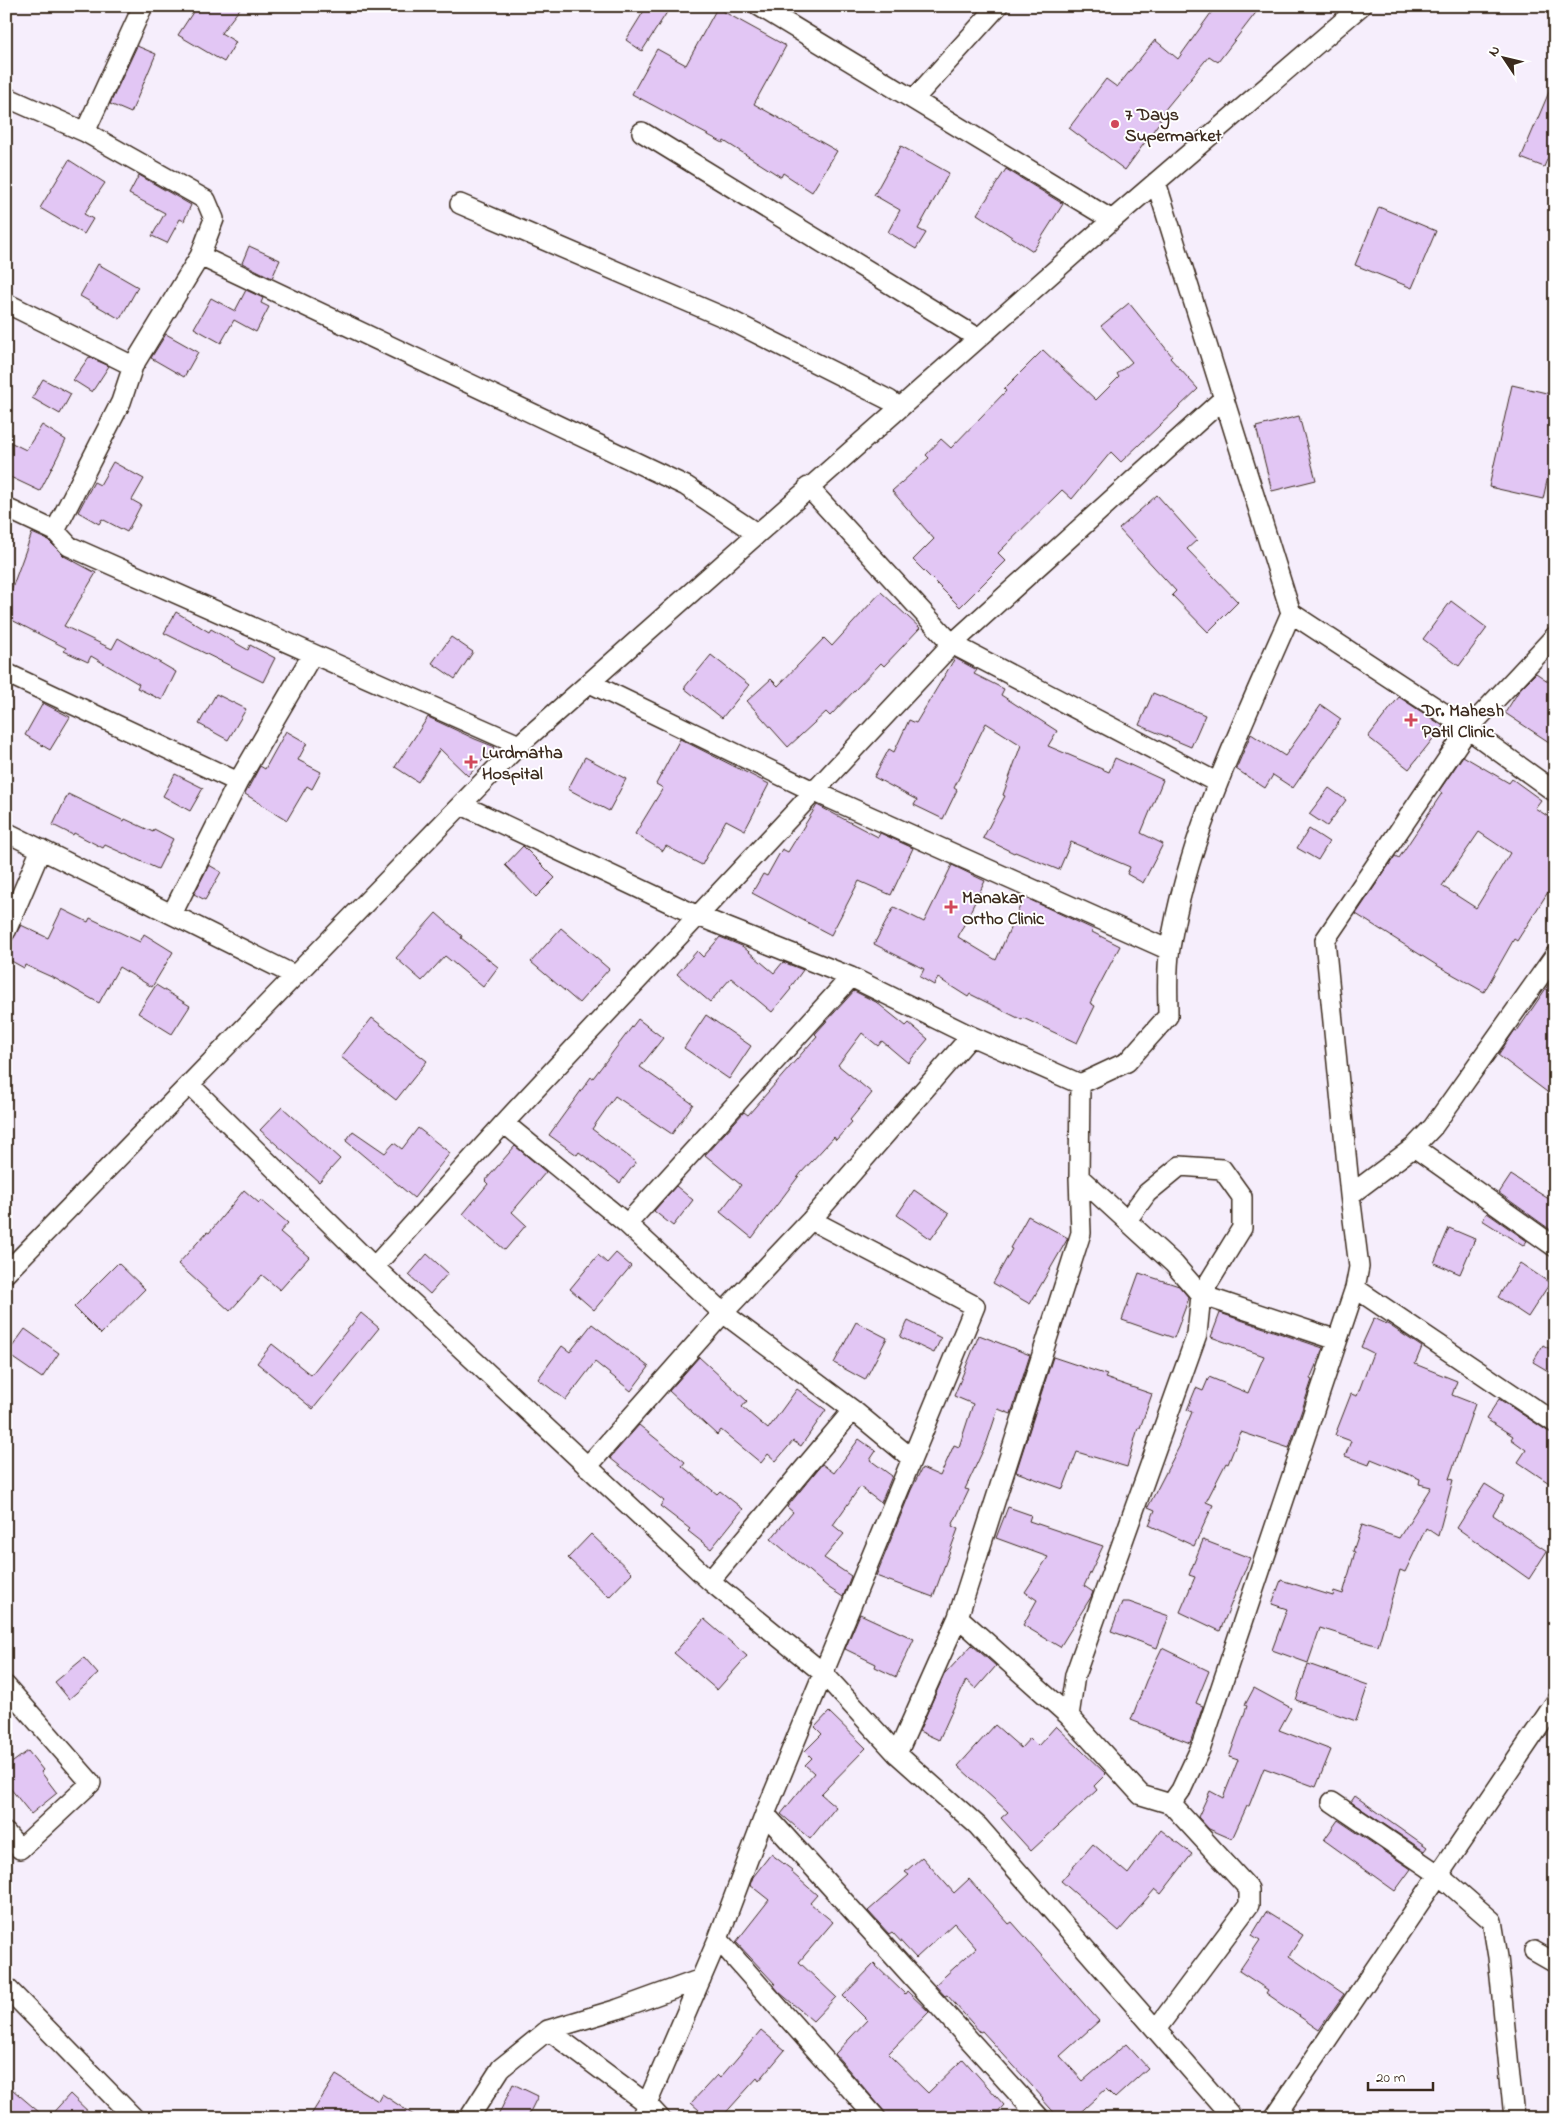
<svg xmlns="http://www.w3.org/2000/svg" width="1561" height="2124" font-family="'Indie Flower',sans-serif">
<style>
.building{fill:#e2c6f4;stroke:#3b2a1e;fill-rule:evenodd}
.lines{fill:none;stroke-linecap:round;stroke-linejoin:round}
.street-casing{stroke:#3b2a1e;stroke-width:22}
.street{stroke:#fff;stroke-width:19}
.poi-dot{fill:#d1495b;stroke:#fff;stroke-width:2}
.labels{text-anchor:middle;stroke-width:4;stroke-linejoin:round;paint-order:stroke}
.poi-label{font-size:18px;font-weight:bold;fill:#3b2a1e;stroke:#fff;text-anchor:start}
</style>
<rect width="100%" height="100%" fill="#f6eefc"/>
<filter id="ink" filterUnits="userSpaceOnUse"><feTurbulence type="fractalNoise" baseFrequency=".02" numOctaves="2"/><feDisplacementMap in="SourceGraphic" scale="10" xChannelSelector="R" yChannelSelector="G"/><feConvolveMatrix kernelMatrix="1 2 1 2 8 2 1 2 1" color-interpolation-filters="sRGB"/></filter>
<g filter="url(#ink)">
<!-- building -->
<path class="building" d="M 197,6 L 242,6 L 221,33 L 236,42 L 224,62 L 178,35 Z
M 647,6 L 671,6 L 642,51 L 626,40 Z
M 1216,6 L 1261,6 L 1218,62 L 1209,56 L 1158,118 L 1161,120 L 1125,170 L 1069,128 L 1106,79 L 1117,87 L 1155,40 L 1178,59 Z
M 717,8 L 786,46 L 754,104 L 837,151 L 812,192 L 783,173 L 781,177 L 724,141 L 723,143 L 632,94 L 657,49 L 686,65 Z
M 137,46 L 156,54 L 131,113 L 110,104 Z
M 1555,78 L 1555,141 L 1544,167 L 1521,158 Z
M 901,146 L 949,173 L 918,229 L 926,233 L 916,249 L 888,232 L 900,210 L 874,195 Z
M 69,160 L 105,183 L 84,214 L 93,219 L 84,234 L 40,208 Z
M 1006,169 L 1063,204 L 1033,251 L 977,214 Z
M 139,175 L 191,205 L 184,221 L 180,219 L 167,243 L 152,236 L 165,213 L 129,194 Z
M 1379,207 L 1436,231 L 1412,288 L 1355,265 Z
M 249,246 L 280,260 L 272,278 L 242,263 Z
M 98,264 L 138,287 L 120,319 L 80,296 Z
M 246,290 L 263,298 L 261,303 L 269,307 L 256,332 L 234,320 L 221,343 L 194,328 L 211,298 L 235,311 Z
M 1129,303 L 1172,356 L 1170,358 L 1198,389 L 1121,462 L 1111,452 L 1072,499 L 1062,490 L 998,553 L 1006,561 L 960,607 L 913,560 L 934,539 L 892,491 L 929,458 L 926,455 L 941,439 L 951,448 L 1006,391 L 1004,389 L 1043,350 L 1096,400 L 1119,377 L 1117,374 L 1132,362 L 1101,326 Z
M 166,334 L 198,352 L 184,377 L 151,358 Z
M 89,357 L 109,366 L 92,392 L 73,380 Z
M 43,379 L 71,394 L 60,414 L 32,398 Z
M 1512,385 L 1555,395 L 1555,445 L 1543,499 L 1489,487 Z
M 1299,416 L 1316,480 L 1272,491 L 1256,427 Z
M 42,425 L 66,440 L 40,491 L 6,475 L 6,440 L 26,450 Z
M 113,462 L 144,479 L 132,500 L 141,505 L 127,532 L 102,519 L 99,524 L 78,512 L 94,482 L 100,485 Z
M 1157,495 L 1197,540 L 1187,549 L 1238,602 L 1208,632 L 1172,595 L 1176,591 L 1119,529 Z
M 32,533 L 48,540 L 64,556 L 96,573 L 64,626 L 112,649 L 118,638 L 176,672 L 162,700 L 137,688 L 139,684 L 91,656 L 88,662 L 64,651 L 66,648 L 6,617 L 6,588 L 11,591 Z
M 881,592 L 920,628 L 884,666 L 881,663 L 830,716 L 826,712 L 788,747 L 747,701 L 771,679 L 778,686 L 824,638 L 832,646 Z
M 1451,601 L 1487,628 L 1459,666 L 1423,639 Z
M 176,612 L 209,632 L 211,629 L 248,650 L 250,645 L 275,658 L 263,682 L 164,633 Z
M 451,637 L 473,652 L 455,679 L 432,663 Z
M 711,655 L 749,685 L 722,718 L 684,688 Z
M 955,658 L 977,670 L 974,674 L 1004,689 L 1001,695 L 1057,731 L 1048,746 L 1109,772 L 1115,758 L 1163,780 L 1141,833 L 1163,844 L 1143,883 L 1127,874 L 1130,867 L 1071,842 L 1059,870 L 1015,852 L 1014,853 L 983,838 L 1005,796 L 1003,795 L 1021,745 L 986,723 L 954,788 L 957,790 L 943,819 L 914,805 L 917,800 L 874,777 L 889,749 L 894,752 L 909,720 L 916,723 Z
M 1536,673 L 1555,686 L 1555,746 L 1505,713 L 1520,689 Z
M 1153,693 L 1205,715 L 1191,747 L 1139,725 Z
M 216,694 L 246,709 L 228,740 L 199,724 Z
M 1399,697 L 1443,726 L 1409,769 L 1368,737 Z
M 43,703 L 70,717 L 50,750 L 25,735 Z
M 1321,705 L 1341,719 L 1293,788 L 1273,775 L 1265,788 L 1236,769 L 1251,734 L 1285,756 Z
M 428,717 L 475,739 L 495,747 L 468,776 L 440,749 L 418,782 L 395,767 Z
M 286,731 L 307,743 L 298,760 L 321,772 L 312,789 L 307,786 L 287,820 L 245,794 L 260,766 L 265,769 Z
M 680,739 L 769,784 L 745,830 L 726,820 L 702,865 L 666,846 L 663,851 L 635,834 L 663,788 L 656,784 Z
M 1463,756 L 1509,783 L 1512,779 L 1541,800 L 1535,808 L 1555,821 L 1555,881 L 1517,941 L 1514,939 L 1484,992 L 1438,966 L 1356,914 L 1395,856 L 1399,858 L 1442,793 L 1439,791 ZM 1479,832 L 1510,853 L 1476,908 L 1442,886 Z
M 585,757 L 626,779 L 609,811 L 568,789 Z
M 175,774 L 203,788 L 190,811 L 163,796 Z
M 1329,788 L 1346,800 L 1327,826 L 1309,814 Z
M 68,794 L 124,821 L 125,819 L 153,832 L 154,829 L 173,839 L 158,869 L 105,845 L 103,848 L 74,833 L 73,835 L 53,825 Z
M 817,805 L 878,837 L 880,833 L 913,848 L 891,895 L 859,881 L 831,935 L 752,893 L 763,874 L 767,876 L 782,849 L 788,852 Z
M 1309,829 L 1329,842 L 1318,860 L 1297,848 Z
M 523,846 L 555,878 L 536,897 L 505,865 Z
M 209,865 L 221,872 L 205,900 L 194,894 Z
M 952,865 L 985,881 L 958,937 L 996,960 L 1024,897 L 1093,929 L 1092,932 L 1120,946 L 1090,1003 L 1095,1006 L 1077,1043 L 1023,1018 L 1022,1020 L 970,994 L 968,997 L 938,978 L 934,985 L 920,977 L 924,969 L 874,944 L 894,907 L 924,922 Z
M 62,909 L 88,922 L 90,918 L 140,942 L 144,934 L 173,952 L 152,987 L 119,967 L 99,1003 L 56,979 L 25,965 L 24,968 L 6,958 L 6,951 L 21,925 L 48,938 Z
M 436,913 L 462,936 L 461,938 L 498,967 L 483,987 L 445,956 L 422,981 L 396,958 Z
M 561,928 L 609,969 L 579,1003 L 531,962 Z
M 720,937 L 742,946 L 774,973 L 783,962 L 803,970 L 790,988 L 791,989 L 772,1012 L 731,978 L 710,1002 L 677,974 L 697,951 L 703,957 Z
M 1555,975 L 1555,1098 L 1498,1055 L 1515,1030 L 1517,1031 Z
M 156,985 L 190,1006 L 172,1034 L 138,1013 Z
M 854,991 L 876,1002 L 906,1026 L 909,1023 L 928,1039 L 908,1063 L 882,1041 L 878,1046 L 862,1033 L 838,1065 L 872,1093 L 850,1120 L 852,1122 L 836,1140 L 834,1137 L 801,1173 L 752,1238 L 720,1212 L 741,1185 L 705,1155 L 744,1112 L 748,1115 L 817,1036 L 815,1034 Z
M 706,1015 L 751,1046 L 729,1079 L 684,1048 Z
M 372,1018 L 427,1061 L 396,1100 L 341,1057 Z
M 638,1019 L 663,1038 L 640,1067 L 693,1104 L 672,1134 L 615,1096 L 592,1129 L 636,1162 L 620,1183 L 579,1152 L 577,1155 L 549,1135 L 591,1077 L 593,1078 Z
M 282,1107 L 340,1159 L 319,1182 L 260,1130 Z
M 418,1128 L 450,1153 L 414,1198 L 346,1141 L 353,1131 L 385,1153 L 394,1143 L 402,1149 Z
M 515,1146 L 546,1172 L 512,1212 L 526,1225 L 505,1250 L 463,1214 L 488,1184 L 485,1181 Z
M 1511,1175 L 1555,1203 L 1555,1233 L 1499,1193 Z
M 676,1186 L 693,1200 L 673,1226 L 654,1211 Z
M 244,1190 L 259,1203 L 261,1200 L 288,1223 L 280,1232 L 309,1257 L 280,1290 L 262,1275 L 230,1311 L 178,1264 L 207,1232 L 209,1233 Z
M 914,1190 L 949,1214 L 931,1239 L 897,1215 Z
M 1487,1213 L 1527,1241 L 1523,1246 L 1482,1220 Z
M 1028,1216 L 1068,1238 L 1030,1304 L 993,1283 L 1012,1249 L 1010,1248 Z
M 1449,1228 L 1475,1239 L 1460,1274 L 1434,1263 Z
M 616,1253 L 631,1266 L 594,1310 L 570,1289 L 598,1255 L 607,1263 Z
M 427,1254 L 448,1273 L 430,1294 L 409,1275 Z
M 118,1263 L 145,1289 L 101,1334 L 74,1307 Z
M 1520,1263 L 1550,1283 L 1528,1317 L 1498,1297 Z
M 1139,1273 L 1179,1286 L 1189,1298 L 1174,1338 L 1122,1320 Z
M 361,1313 L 379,1328 L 313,1409 L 257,1363 L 272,1344 L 311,1375 Z
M 1220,1313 L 1323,1348 L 1310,1379 L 1312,1380 L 1289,1448 L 1241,1432 L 1228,1464 L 1226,1463 L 1206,1502 L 1213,1505 L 1194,1546 L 1149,1525 L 1155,1510 L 1148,1507 L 1180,1445 L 1179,1444 L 1192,1412 L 1187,1410 L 1196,1388 L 1203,1391 L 1209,1377 L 1248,1393 L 1264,1356 L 1211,1337 Z
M 1374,1318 L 1389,1325 L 1422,1347 L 1415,1364 L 1457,1381 L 1452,1395 L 1475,1404 L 1449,1479 L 1453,1480 L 1438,1536 L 1426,1528 L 1405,1572 L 1400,1570 L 1378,1646 L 1320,1628 L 1308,1663 L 1272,1650 L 1287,1609 L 1272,1604 L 1281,1580 L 1333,1596 L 1334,1591 L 1343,1594 L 1355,1552 L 1353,1551 L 1362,1525 L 1399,1538 L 1431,1487 L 1419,1484 L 1420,1479 L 1371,1459 L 1369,1465 L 1345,1456 L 1351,1441 L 1335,1435 L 1351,1394 L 1357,1396 L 1373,1353 L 1361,1347 Z
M 908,1321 L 941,1338 L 934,1353 L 900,1337 Z
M 856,1322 L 887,1338 L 865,1380 L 834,1363 Z
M 592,1324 L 649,1367 L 631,1391 L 595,1362 L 566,1400 L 538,1379 L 562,1346 L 570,1352 Z
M 25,1329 L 59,1353 L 42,1378 L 7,1354 Z
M 979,1335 L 1030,1355 L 1011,1414 L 998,1409 L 987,1442 L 965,1489 L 969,1490 L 952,1526 L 958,1529 L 933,1597 L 876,1576 L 911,1490 L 922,1468 L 940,1476 L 954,1445 L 959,1447 L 973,1404 L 954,1396 Z
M 1543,1345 L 1555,1352 L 1555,1375 L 1533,1362 Z
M 699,1357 L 747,1401 L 742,1407 L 768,1429 L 797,1389 L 826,1410 L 801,1446 L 793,1441 L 776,1461 L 768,1454 L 761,1463 L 721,1430 L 717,1435 L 669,1391 Z
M 1053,1357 L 1107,1375 L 1105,1378 L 1152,1394 L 1140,1428 L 1138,1428 L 1127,1467 L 1077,1452 L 1063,1489 L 1016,1472 Z
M 1499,1399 L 1549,1432 L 1555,1434 L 1555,1487 L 1518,1462 L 1526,1450 L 1511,1439 L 1513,1436 L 1486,1419 Z
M 639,1425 L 685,1462 L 682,1466 L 717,1494 L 720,1491 L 743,1509 L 711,1549 L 688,1531 L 690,1529 L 660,1506 L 664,1501 L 610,1458 Z
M 859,1439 L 876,1451 L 870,1460 L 892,1476 L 881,1503 L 860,1487 L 833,1525 L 844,1534 L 824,1558 L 851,1576 L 843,1597 L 829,1588 L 771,1539 L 793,1512 L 787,1507 L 822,1464 L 834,1473 Z
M 1485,1484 L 1504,1496 L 1493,1515 L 1547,1551 L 1529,1579 L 1457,1528 Z
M 1008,1507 L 1031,1515 L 1029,1521 L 1103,1546 L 1084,1586 L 1093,1592 L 1091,1597 L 1060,1647 L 1023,1625 L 1037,1600 L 1025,1592 L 1048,1557 L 996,1538 Z
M 591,1534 L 632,1573 L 609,1597 L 568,1558 Z
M 1203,1540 L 1250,1558 L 1220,1631 L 1180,1612 L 1195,1577 L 1189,1575 Z
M 1122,1602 L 1129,1602 L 1169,1616 L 1157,1648 L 1111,1631 Z
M 860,1614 L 914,1639 L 896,1677 L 875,1667 L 876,1664 L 845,1649 Z
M 704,1619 L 747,1656 L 717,1690 L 674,1653 Z
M 972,1645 L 996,1666 L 976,1689 L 966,1680 L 939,1740 L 919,1731 L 944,1675 Z
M 1162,1648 L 1209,1671 L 1196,1703 L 1203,1706 L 1190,1743 L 1131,1720 L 1146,1681 Z
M 84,1658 L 98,1674 L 69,1699 L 55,1682 Z
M 1308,1664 L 1368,1685 L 1356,1721 L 1296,1700 Z
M 1254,1688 L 1291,1708 L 1279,1730 L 1331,1750 L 1316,1787 L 1264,1768 L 1249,1806 L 1247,1806 L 1232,1839 L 1209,1829 L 1198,1817 L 1210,1791 L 1223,1798 L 1238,1760 L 1229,1757 L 1247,1706 L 1245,1705 Z
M 829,1712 L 866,1748 L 821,1794 L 836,1807 L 810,1839 L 781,1814 L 814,1773 L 805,1765 L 812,1758 L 805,1751 L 822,1734 L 815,1727 Z
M 995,1725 L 1021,1748 L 1030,1738 L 1038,1746 L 1056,1726 L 1106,1774 L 1094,1786 L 1097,1790 L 1031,1851 L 1001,1818 L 1008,1812 L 958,1766 Z
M 28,1751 L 43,1770 L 41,1772 L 57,1793 L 31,1814 L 6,1783 L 6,1767 Z
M 1355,1796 L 1427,1847 L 1424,1851 L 1351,1802 Z
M 1338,1820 L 1411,1869 L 1395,1891 L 1324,1840 Z
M 1161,1830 L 1192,1854 L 1161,1894 L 1155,1889 L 1119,1931 L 1061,1881 L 1093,1844 L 1128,1874 Z
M 771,1854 L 792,1870 L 791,1872 L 817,1895 L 810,1903 L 833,1922 L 799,1962 L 836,1997 L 813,2021 L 779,1992 L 774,1986 L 775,1984 L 736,1942 L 769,1900 L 750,1885 L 753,1877 Z
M 922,1857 L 954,1893 L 969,1879 L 1009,1924 L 1012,1922 L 1099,2021 L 1060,2056 L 1083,2081 L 1126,2044 L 1148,2068 L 1115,2098 L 1106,2089 L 1074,2118 L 1059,2118 L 1042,2099 L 1043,2098 L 982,2031 L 980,2032 L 947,1995 L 945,1996 L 935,1985 L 976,1948 L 954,1923 L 916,1958 L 892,1932 L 889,1934 L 868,1911 L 909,1875 L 905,1872 Z
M 1266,1912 L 1303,1935 L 1289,1956 L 1344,1994 L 1319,2030 L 1266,1993 L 1268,1990 L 1239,1971 L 1260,1940 L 1252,1935 Z
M 874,1964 L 905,1994 L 907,1991 L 929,2012 L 888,2054 L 928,2093 L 963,2059 L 1004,2105 L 992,2118 L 887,2118 L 884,2111 L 835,2054 L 867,2020 L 843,1996 Z
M 761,2030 L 785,2050 L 759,2081 L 757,2078 L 721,2118 L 708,2118 L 691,2103 L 717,2075 L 720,2078 Z
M 336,2075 L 378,2101 L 382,2094 L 418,2118 L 309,2118 Z
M 6,2084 L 46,2118 L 6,2118 Z
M 513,2084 L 538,2096 L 527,2118 L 497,2118 Z
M 70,2094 L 95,2118 L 48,2118 Z"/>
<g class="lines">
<!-- street casing -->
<g class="street-casing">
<path id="street" d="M 759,6 L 1112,220
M 6,97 L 85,132 L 206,200 L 214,219 L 200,256 L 686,486 L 756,533
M 914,99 L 998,6
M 85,132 L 143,6
M 642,132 L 978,338
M 460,204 L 728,319 L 889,400 L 899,407
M 6,303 L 133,366 L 121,402 L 55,531
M 133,366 L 200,256
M 808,487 L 952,644 L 1218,783
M 6,508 L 55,531 L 69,546 L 519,745
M 1291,613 L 1468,729 L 1555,792
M 1555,636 L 1468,729 L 1325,940 L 1350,1195 L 1359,1267 L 1355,1288 L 1555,1423
M 6,673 L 238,782
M 590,683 L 813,791 L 1169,950
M 462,805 L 698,916 L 851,977 L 971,1036 L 1080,1084
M 6,832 L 294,975
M 172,914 L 238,782 L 312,655
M 6,931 L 41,849
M 190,1085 L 374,1267 L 710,1581 L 823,1673 L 897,1754 L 978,1826 L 1233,2118
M 504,1123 L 627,1224 L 723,1313 L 853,1410 L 911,1458
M 1414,1147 L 1555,1247
M 1079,1177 L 1174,1264 L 1201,1295 L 1197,1334 L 1075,1675 L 1069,1716 L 1141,1795 L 1171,1804 L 1181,1790 L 1201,1747 L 1355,1288
M 1350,1195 L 1414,1147 L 1433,1127 L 1555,955
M 1127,1220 L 1147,1193 L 1180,1166 L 1222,1169 L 1242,1197 L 1242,1228 L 1201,1295 L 1337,1340
M 627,1224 L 851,977
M 374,1267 L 504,1123 L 952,644 L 1223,399
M 6,1273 L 519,745 L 1112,220 L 1361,6
M 587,1467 L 723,1313 L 811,1220 L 971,1036
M 710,1581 L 853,1410
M 958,1617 L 1069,1716
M 6,1686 L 91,1783 L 20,1849 L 6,1833
M 897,1754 L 958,1617 L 1081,1233 L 1079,1177 L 1080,1084 L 1127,1062 L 1168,1016 C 1168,994 1166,970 1170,948 C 1188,833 1245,720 1291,613 L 1156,182
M 1332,1802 L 1438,1874 L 1492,1921 L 1498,1957 L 1514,2118
M 765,1814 L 1040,2118
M 718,1939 L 876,2118
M 1534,1951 L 1555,1963
M 6,1987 L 134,2118
M 1157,2028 L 1249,1905 L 1249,1889 L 1171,1804
M 548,2030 L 647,2104 L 660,2118
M 469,2118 L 501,2068 L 548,2030 L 618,2009 L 701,1979
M 641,2118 L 718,1939 L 765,1814 L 975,1306 L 811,1220
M 1274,2118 L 1555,1703"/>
</g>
<!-- street -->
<use href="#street" class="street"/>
</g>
</g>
<!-- markers -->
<g class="poi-dot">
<circle cx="1115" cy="124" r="5"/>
<path d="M1408.5 712.5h5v5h5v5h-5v5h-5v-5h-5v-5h5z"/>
<path d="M468.5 754.5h5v5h5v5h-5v5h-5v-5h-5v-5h5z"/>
<path d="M948.5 899.5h5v5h5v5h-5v5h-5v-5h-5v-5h5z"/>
</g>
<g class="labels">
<!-- poi labels -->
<g class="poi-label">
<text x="1125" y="120">7 Days<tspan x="1125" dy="21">Supermarket</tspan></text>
<text x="1422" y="716">Dr. Mahesh<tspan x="1422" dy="21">Patil Clinic</tspan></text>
<text x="482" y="758">Lurdmatha<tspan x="482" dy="21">Hospital</tspan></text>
<text x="962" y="903">Manakar<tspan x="962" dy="21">Ortho Clinic</tspan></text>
</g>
</g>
<!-- margin -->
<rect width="1561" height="2124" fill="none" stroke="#fff" stroke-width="25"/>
<rect x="12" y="12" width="1536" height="2099" fill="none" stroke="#3b2a1e" stroke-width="2" filter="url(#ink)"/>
<!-- north arrow -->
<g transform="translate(1504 58) rotate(305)" stroke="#ffffff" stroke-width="4" paint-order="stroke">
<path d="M0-4L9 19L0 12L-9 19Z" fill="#3b2a1e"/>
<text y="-8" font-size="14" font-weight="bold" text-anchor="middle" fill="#3b2a1e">N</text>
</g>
<!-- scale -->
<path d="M1368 2082v8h65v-8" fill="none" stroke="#3b2a1e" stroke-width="2.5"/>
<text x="1376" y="2082" font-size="15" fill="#3b2a1e" stroke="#ffffff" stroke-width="4" paint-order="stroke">20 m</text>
</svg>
